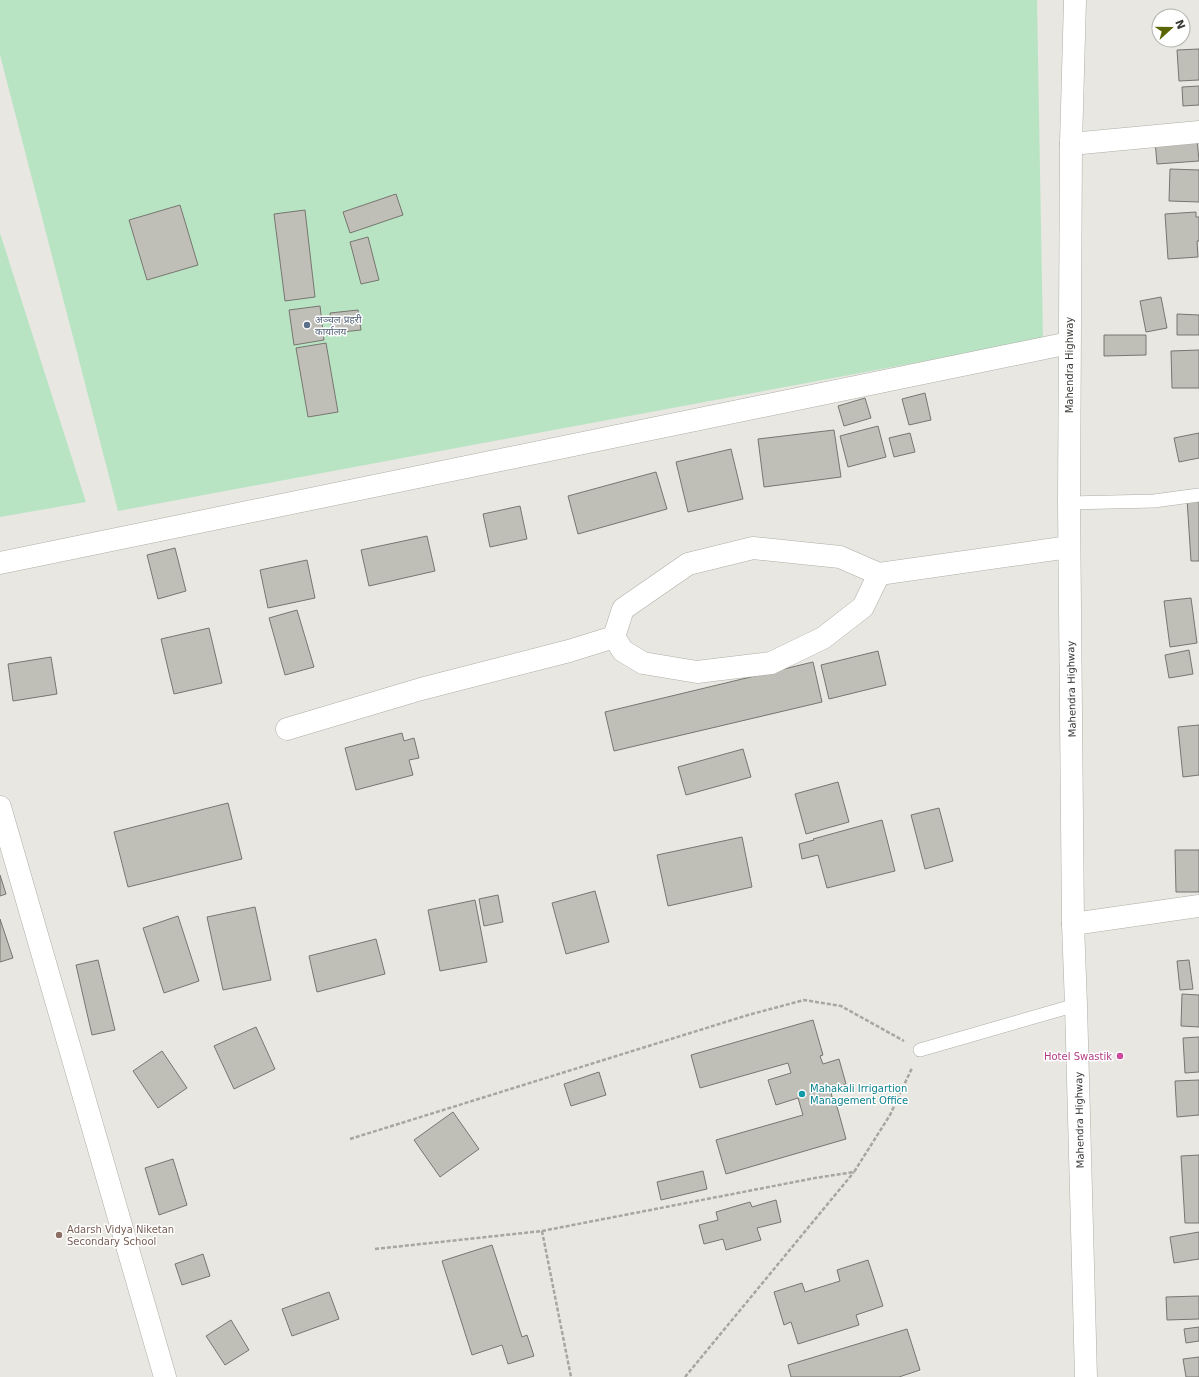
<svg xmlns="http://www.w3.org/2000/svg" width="1199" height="1377" font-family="'DejaVu Sans','Noto Sans Devanagari',sans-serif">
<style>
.green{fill:#b9e4c4}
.building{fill:#bfbeb7;stroke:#777670}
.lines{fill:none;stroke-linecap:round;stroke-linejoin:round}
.service-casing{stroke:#aeada7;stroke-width:14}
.minor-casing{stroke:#aeada7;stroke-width:23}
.trunk-casing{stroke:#aeada7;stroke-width:23}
.path{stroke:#a7a6a1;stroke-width:2.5;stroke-dasharray:4 2;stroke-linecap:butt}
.service{stroke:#fff;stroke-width:13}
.minor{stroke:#fff;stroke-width:22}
.trunk{stroke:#fff;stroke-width:22}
.service-dot{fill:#5c6f8a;stroke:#fff;stroke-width:1.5}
.hotel-dot{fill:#d1479c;stroke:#fff;stroke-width:1.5}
.culture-dot{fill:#0f9aa8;stroke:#fff;stroke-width:1.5}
.education-dot{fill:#8d6e63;stroke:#fff;stroke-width:1.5}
.labels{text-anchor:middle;stroke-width:3;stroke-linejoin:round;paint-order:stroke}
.service-label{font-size:10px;fill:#4e5e75;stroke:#fff;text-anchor:start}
.street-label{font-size:10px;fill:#3b3b38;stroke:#fff}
.hotel-label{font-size:10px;fill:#b23c85;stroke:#fff;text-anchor:end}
.culture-label{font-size:10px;fill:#0d838f;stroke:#fff;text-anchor:start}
.education-label{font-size:10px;fill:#785e54;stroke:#fff;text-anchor:start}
</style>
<rect width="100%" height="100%" fill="#e9e7e1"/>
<!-- green -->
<path class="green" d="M 0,0 L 1037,0 L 1043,339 L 118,511 L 0,55 Z
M 0,233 L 86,502 L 0,517 Z"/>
<!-- building -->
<path class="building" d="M 1199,49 L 1199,80 L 1179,81 L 1177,50 Z
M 1199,86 L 1199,105 L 1183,106 L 1182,87 Z
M 1197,138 L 1199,161 L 1157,164 L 1155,141 Z
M 1170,169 L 1199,170 L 1199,202 L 1169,201 Z
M 396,194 L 403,215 L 350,233 L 343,212 Z
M 180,205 L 198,265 L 147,280 L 129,220 Z
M 305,210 L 315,297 L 285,301 L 274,214 Z
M 1196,212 L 1196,217 L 1199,217 L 1199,241 L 1197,241 L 1198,257 L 1168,259 L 1165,214 Z
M 368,237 L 379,280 L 361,284 L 350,242 Z
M 1161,297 L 1167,328 L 1146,332 L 1140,301 Z
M 320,306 L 324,340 L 294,345 L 289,310 Z
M 358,310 L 361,330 L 332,333 L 330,313 Z
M 1177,314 L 1199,315 L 1199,335 L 1177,335 Z
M 1104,335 L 1146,335 L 1146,355 L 1104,356 Z
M 326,343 L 338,412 L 308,417 L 296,348 Z
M 1199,350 L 1199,388 L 1172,388 L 1171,351 Z
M 925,393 L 931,420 L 909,425 L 902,399 Z
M 865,398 L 871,418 L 844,426 L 838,406 Z
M 878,426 L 886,457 L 848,467 L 840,436 Z
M 834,430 L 841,477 L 764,487 L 758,439 Z
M 910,433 L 915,452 L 894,457 L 889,438 Z
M 1199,433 L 1199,458 L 1179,462 L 1174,438 Z
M 731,449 L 743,499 L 688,512 L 676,462 Z
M 656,472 L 667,509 L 578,534 L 568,496 Z
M 1199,498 L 1199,561 L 1191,561 L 1187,499 Z
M 520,506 L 527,539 L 490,547 L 483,514 Z
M 427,536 L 435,571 L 369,586 L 361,550 Z
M 175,548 L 186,591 L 158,599 L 147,555 Z
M 307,560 L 315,598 L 268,608 L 260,570 Z
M 1191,598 L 1197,643 L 1170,647 L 1164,601 Z
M 297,610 L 314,667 L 285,675 L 269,618 Z
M 209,628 L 222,683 L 174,694 L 161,639 Z
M 1189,650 L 1193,674 L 1169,678 L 1165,655 Z
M 878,651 L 886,685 L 829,699 L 821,665 Z
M 51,657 L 57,694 L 13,701 L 8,664 Z
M 813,662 L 822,702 L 614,751 L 605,712 Z
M 1199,725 L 1199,775 L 1183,777 L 1178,727 Z
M 402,733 L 404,741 L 414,738 L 419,758 L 409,760 L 413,775 L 356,790 L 345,748 Z
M 743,749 L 751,777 L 686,795 L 678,767 Z
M 838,782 L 849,822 L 806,834 L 795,794 Z
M 228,803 L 242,859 L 128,887 L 114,832 Z
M 939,808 L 953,861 L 925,869 L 911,815 Z
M 882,820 L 895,871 L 827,888 L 818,855 L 802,859 L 799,844 L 814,840 L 813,839 Z
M 742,837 L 752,887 L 668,906 L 657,855 Z
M 1175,850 L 1199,850 L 1199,892 L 1176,892 Z
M 0,875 L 6,894 L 0,896 Z
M 595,891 L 609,942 L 566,954 L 552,903 Z
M 498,895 L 503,922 L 484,926 L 479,899 Z
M 475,900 L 487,962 L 440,971 L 428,910 Z
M 255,907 L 271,980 L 223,990 L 207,917 Z
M 178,916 L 199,981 L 164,993 L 143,928 Z
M 0,919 L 13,958 L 0,962 Z
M 376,939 L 385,974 L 317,992 L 309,956 Z
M 98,960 L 115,1030 L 92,1035 L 76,965 Z
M 1189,960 L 1193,989 L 1180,990 L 1177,961 Z
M 1182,994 L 1199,995 L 1199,1027 L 1181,1026 Z
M 813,1020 L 823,1055 L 820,1056 L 823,1064 L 839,1059 L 846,1084 L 830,1089 L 834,1104 L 836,1103 L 846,1139 L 726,1174 L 716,1140 L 803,1115 L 798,1098 L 776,1105 L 768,1080 L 791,1073 L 788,1063 L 700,1088 L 691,1055 Z
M 256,1027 L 275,1069 L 234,1089 L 214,1046 Z
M 1199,1037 L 1199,1072 L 1185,1073 L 1183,1038 Z
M 162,1051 L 187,1088 L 158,1108 L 133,1071 Z
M 599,1072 L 606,1095 L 571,1106 L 564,1084 Z
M 1199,1080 L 1199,1115 L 1177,1117 L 1175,1081 Z
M 453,1112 L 479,1149 L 440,1177 L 414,1140 Z
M 1199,1155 L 1199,1223 L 1185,1223 L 1181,1156 Z
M 173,1159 L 187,1205 L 159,1215 L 145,1168 Z
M 703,1171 L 707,1189 L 661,1200 L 657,1182 Z
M 776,1200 L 781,1222 L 757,1228 L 761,1240 L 726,1250 L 723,1239 L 704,1244 L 699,1225 L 718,1220 L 716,1212 L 750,1202 L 752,1207 Z
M 1199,1232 L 1199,1259 L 1174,1263 L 1170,1237 Z
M 492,1245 L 522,1337 L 527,1335 L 534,1356 L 508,1364 L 502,1345 L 472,1355 L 442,1261 Z
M 203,1254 L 210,1276 L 182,1285 L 175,1264 Z
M 868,1260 L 883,1306 L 856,1315 L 859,1325 L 798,1344 L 791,1322 L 784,1325 L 774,1292 L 802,1283 L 805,1292 L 840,1281 L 837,1270 Z
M 329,1292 L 339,1319 L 292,1336 L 282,1309 Z
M 1199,1296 L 1199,1319 L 1167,1320 L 1166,1297 Z
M 231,1320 L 249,1350 L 225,1365 L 206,1336 Z
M 1199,1327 L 1199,1341 L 1186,1343 L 1184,1329 Z
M 907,1329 L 920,1370 L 899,1377 L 791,1377 L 788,1365 Z
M 1199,1357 L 1199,1377 L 1186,1377 L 1183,1359 Z"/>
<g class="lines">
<!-- service casing -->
<g class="service-casing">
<path id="service" d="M 1069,503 L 1154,501 L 1199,495
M 920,1050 L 1076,1005"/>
</g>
<!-- minor casing -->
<g class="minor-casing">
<path id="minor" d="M 1071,144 L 1199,132
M 0,563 L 1069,343
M 614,637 L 623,651 L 643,663 L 697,672 L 771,663 L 823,638 L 863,607 L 879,574
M 287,729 L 421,689 L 569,651 L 614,637 L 623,609 L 688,564 L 753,548 L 840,557 L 879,574 L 1069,547
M 0,807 L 165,1377
M 1073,924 L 1199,906"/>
</g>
<!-- trunk casing -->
<g class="trunk-casing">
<path id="trunk" d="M 1075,0 L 1071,144 L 1069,503 L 1073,924 L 1076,1005 L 1086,1377"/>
</g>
<!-- path -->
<path class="path" d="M 350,1139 L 748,1015 L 804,1000 L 841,1006 L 904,1041
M 542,1231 L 571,1377
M 375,1249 L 542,1231 L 815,1178 L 854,1172 L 890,1115 L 912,1068
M 685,1377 L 854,1172"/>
<!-- service -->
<use href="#service" class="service"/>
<!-- minor -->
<use href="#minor" class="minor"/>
<!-- trunk -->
<use href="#trunk" class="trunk"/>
</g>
<!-- markers -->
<circle class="service-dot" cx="307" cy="325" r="4"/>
<circle class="hotel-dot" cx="1120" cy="1056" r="4"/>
<circle class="culture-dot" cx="802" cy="1094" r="4"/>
<circle class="education-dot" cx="59" cy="1235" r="4"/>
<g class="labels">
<!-- service labels -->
<g class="service-label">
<text x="315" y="323">अञ्चल प्रहरी<tspan x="315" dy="12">कार्यालय</tspan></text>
</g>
<!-- street labels -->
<g class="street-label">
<text transform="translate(1069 365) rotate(-90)" y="4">Mahendra Highway</text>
<text transform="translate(1071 689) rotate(-91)" y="4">Mahendra Highway</text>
<text transform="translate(1079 1120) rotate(-91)" y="4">Mahendra Highway</text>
</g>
<!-- hotel labels -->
<g class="hotel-label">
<text x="1112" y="1060">Hotel Swastik</text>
</g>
<!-- culture labels -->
<g class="culture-label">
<text x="810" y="1092">Mahakali Irrigartion<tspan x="810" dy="12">Management Office</tspan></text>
</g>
<!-- education labels -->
<g class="education-label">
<text x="67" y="1233">Adarsh Vidya Niketan<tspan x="67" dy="12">Secondary School</tspan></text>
</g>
</g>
<!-- north arrow -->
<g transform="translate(1171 28) rotate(69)"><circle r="19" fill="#ffffff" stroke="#b1b1af"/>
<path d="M0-3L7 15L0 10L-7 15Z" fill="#5c6504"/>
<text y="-6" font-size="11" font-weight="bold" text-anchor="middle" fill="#3b3b38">N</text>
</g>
</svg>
